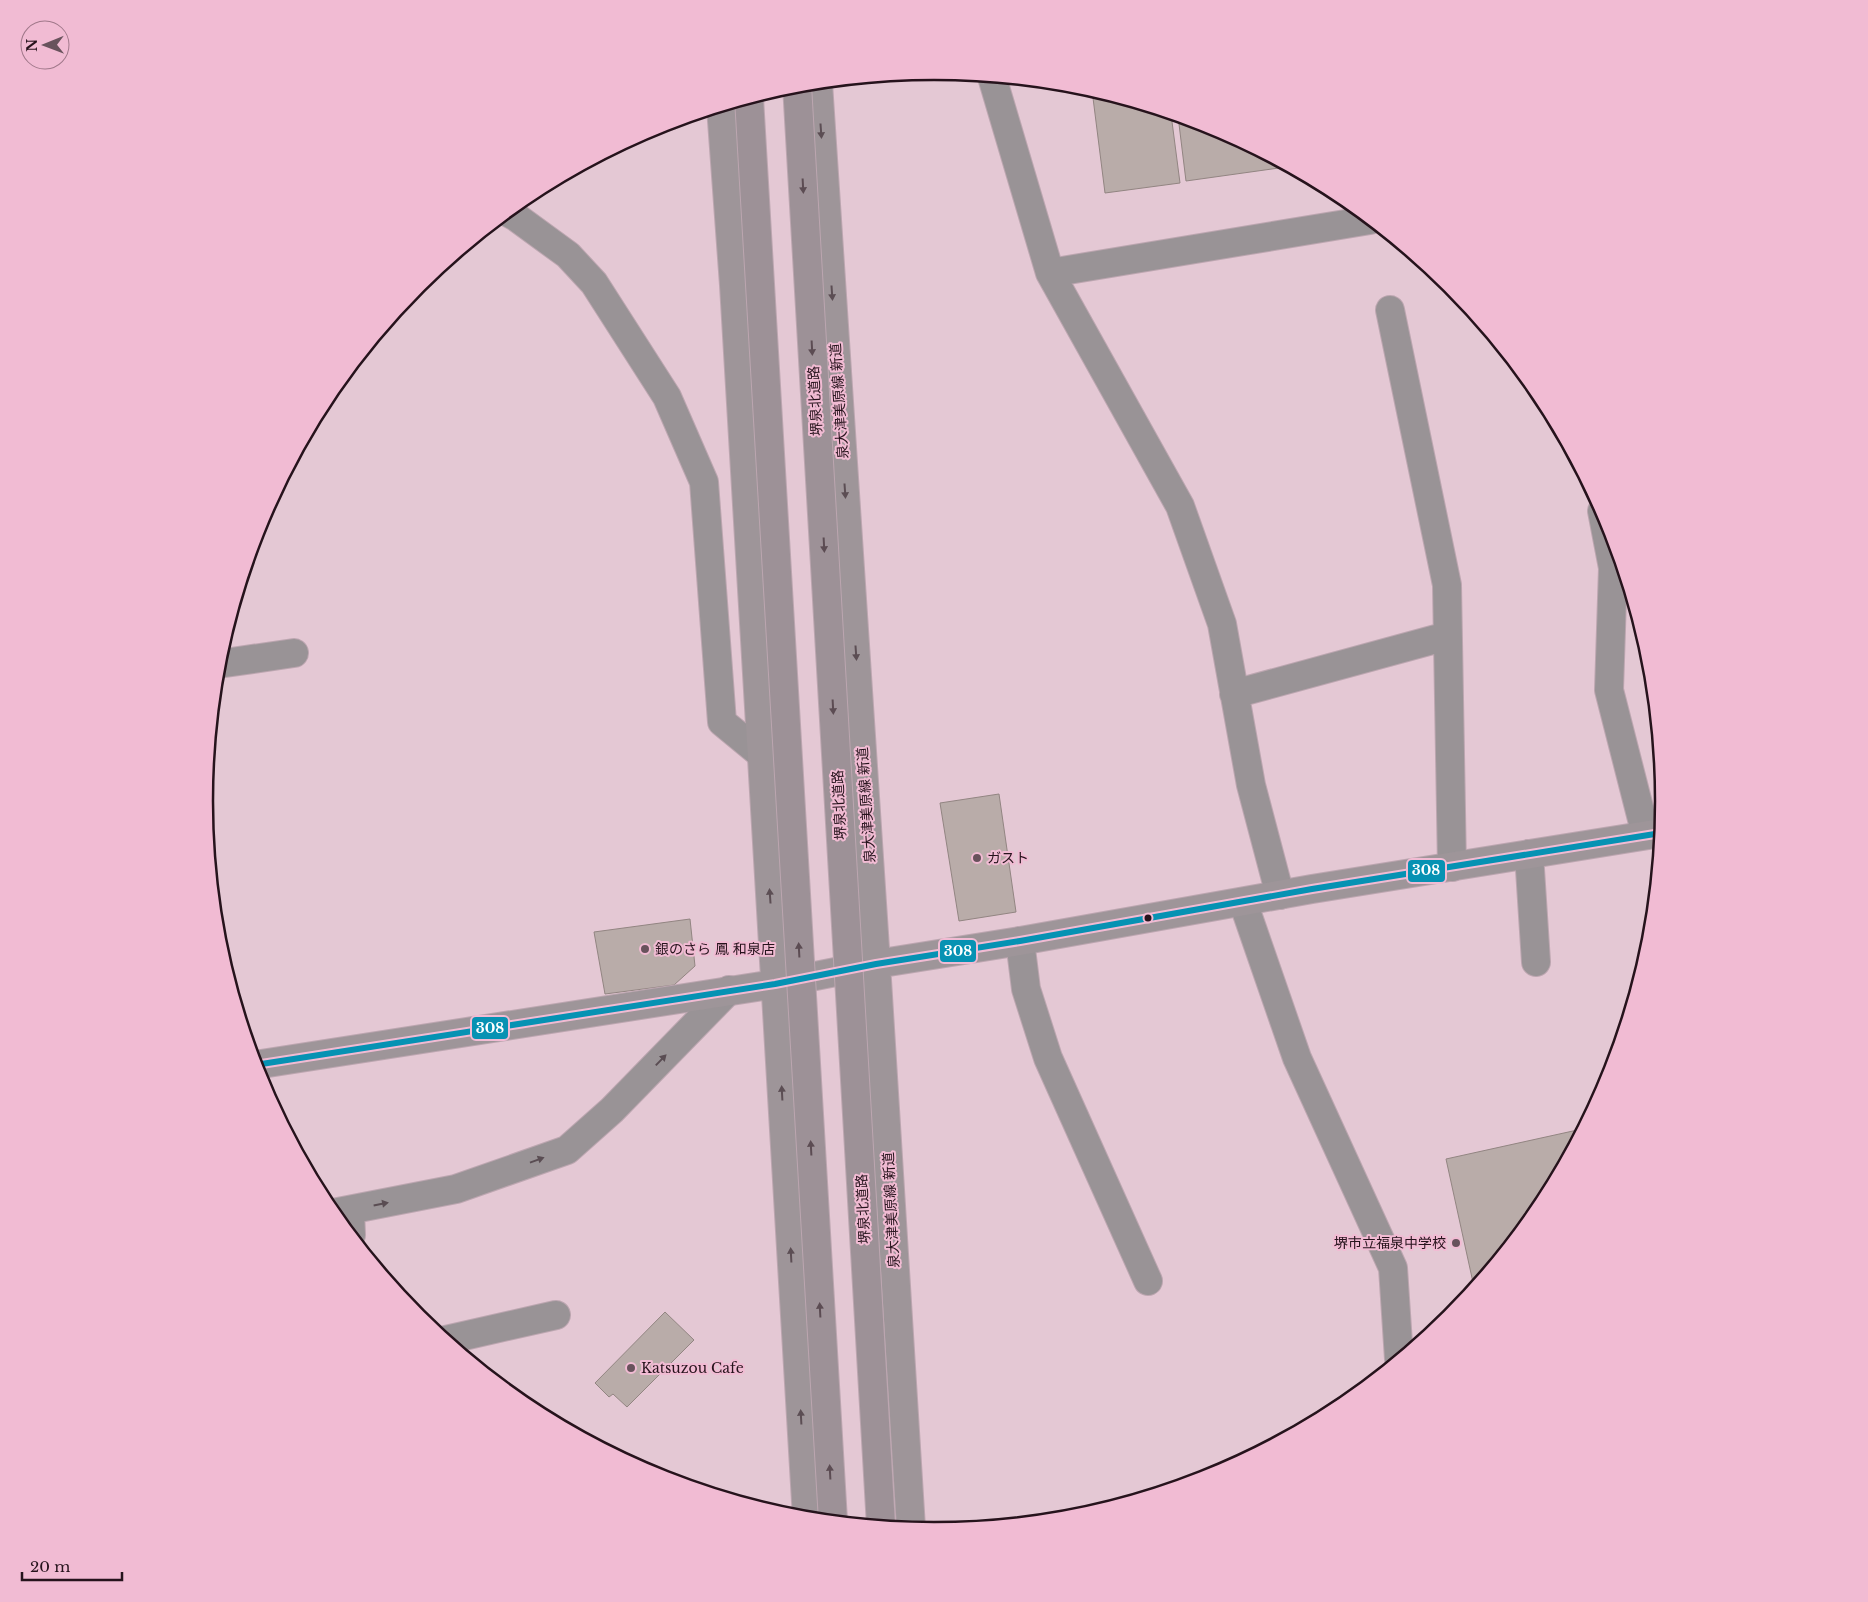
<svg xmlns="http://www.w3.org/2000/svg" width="1868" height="1602" font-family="'Libre Baskerville','Noto Sans JP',serif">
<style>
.building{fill:#b9aca9;stroke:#928582}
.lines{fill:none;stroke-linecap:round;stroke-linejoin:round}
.minor-casing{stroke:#bca6b0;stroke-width:30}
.major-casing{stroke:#bca6b0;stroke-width:30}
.minor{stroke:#999396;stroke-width:28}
.major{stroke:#9e9599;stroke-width:28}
.highway-bridge-casing{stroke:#bca6b0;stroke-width:30;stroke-linecap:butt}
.highway-bridge{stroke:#9d9197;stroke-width:28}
.bus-1-casing{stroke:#f1bbd3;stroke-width:10}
.bus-1{stroke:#0692b3;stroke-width:6}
.oneway{fill:#5c4e54}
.oneway2{fill:#5c4c53}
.oneway3{fill:#5a4d53}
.poi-dot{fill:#68525c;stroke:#f1bbd3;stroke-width:2}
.bus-dot{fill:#26131c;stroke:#f1bbd3;stroke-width:2}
.labels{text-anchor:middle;stroke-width:4;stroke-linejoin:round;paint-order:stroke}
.street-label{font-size:14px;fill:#26131c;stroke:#f1bbd3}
.poi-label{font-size:14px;fill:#26131c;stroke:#f1bbd3;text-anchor:start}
.rim{fill:none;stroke:#26131c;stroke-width:2.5}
.line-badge{stroke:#f1bbd3;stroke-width:2}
.badge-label{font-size:14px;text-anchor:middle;font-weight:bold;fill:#fff}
</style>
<rect width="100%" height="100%" fill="#e4c8d4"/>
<!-- building -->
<path class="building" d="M 1092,90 L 1171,114 L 1180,183 L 1105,193 Z
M 1178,116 L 1214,127 L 1278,161 L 1279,168 L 1186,181 Z
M 999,794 L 1016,912 L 959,921 L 940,803 Z
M 690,919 L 695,966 L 674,985 L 605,994 L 594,932 Z
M 1582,1129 L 1541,1207 L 1474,1287 L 1446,1159 Z
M 665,1312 L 694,1340 L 627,1407 L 613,1394 L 609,1397 L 595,1383 Z"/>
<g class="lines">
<!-- minor casing -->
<g class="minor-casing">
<path id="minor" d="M 992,77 L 1050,273 L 1180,506 L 1222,624 L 1251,785 L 1280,895
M 507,212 L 516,217 L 568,255 L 594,283 L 667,397 L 704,482 L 722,722 L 761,754
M 1050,273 L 1370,220
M 1390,310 L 1447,585 L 1452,867
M 1602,511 L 1613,568 L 1609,690 L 1646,835
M 218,664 L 294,653
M 1234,694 L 1447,636
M 1529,854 L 1536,962
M 1243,902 L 1297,1058 L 1393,1268 L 1399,1359
M 1020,941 L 1026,989 L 1048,1058 L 1148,1281
M 350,1210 L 351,1235
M 333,1213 L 456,1189 L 567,1150 L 612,1110 L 729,990
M 446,1340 L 556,1315"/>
</g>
<!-- major casing -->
<g class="major-casing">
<path id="major" d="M 818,83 L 876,964 L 911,1528
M 721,107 L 734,285 L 807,1518
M 255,1065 L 775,984 L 876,964 L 1020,941 L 1312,889 L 1661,833"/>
</g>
<!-- minor -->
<use href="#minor" class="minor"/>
<!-- major -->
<use href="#major" class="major"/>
<!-- highway-bridge casing -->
<g class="highway-bridge-casing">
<path id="highway-bridge" d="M 797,85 L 881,1526
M 749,98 L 833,1521"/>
</g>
<!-- highway-bridge -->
<use href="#highway-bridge" class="highway-bridge"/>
<!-- bus-1 casing -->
<g class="bus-1-casing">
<path id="bus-1" d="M 255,1065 L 775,984 L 876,964 L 1020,941 L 1312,889 L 1661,833"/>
</g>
<!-- bus-1 -->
<use href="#bus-1" class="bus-1"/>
</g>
<!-- one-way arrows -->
<defs><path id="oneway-solid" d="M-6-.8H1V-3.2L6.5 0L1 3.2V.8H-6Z" transform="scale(1.25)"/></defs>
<g class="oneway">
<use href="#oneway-solid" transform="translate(821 131) rotate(86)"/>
<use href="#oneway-solid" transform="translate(832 293) rotate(86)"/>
<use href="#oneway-solid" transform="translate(845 491) rotate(86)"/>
<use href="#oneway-solid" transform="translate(856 653) rotate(86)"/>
<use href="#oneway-solid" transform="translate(770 896) rotate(-94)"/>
<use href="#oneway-solid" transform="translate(782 1093) rotate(-93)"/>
<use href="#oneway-solid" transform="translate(791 1255) rotate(-93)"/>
<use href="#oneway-solid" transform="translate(801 1417) rotate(-93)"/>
</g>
<g class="oneway2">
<use href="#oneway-solid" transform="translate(803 186) rotate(87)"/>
<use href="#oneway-solid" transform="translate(812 348) rotate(87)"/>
<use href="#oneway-solid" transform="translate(824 545) rotate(87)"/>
<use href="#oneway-solid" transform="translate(833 707) rotate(87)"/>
<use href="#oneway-solid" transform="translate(799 950) rotate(-93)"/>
<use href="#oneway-solid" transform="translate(811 1148) rotate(-93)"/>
<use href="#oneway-solid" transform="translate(820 1310) rotate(-93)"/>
<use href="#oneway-solid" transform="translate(830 1472) rotate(-93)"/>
</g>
<g class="oneway3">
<use href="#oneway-solid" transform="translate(661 1060) rotate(-46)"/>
<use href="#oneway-solid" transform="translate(537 1160) rotate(-20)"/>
<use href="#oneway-solid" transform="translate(381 1204) rotate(-11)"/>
</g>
<!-- markers -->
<g class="poi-dot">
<circle cx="977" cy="858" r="5"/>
<circle cx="645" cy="949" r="5"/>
<circle cx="1456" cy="1243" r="5"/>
<circle cx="631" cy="1368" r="5"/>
</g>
<circle class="bus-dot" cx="1148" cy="918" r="4.5"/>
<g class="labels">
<!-- street labels -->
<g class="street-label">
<text transform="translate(815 401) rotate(-93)" y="5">堺泉北道路</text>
<text transform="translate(839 401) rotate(-94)" y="5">泉大津美原線 新道</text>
<text transform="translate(839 805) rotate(-93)" y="5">堺泉北道路</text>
<text transform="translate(866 805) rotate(-94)" y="5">泉大津美原線 新道</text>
<text transform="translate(863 1209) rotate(-93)" y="5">堺泉北道路</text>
<text transform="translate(891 1210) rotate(-93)" y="5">泉大津美原線 新道</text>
</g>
<!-- poi labels -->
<g class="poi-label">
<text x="987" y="863">ガスト</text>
<text x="655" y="954">銀のさら 鳳 和泉店</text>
<text x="1446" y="1248" text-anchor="end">堺市立福泉中学校</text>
<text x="641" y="1373">Katsuzou Cafe</text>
</g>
</g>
<!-- crop -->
<path d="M0 0H1868V1602H0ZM213 801a721 721 0 1 1 1442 0a721 721 0 1 1-1442 0Z" fill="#f1bbd3" fill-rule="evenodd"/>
<path class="rim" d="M213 801a721 721 0 1 1 1442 0a721 721 0 1 1-1442 0Z"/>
<g class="line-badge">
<rect x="1407" y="859" width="39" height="24" rx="5" fill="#0692b3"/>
<rect x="939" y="939" width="38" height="24" rx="5" fill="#0692b3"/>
<rect x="471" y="1016" width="38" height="24" rx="5" fill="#0692b3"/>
</g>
<g class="badge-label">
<text x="1426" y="875">308</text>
<text x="958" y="956">308</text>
<text x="490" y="1033">308</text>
</g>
<!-- north arrow -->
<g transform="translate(45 45) rotate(269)"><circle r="24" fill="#f1bbd3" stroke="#a0788a"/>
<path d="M0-4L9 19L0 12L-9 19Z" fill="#68525c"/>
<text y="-8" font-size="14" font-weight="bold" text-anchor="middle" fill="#26131c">N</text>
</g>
<!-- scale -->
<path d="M22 1572v8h100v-8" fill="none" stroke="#26131c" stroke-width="2.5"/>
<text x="30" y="1572" font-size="15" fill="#26131c" stroke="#f1bbd3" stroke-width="4" paint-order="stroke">20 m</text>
</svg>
